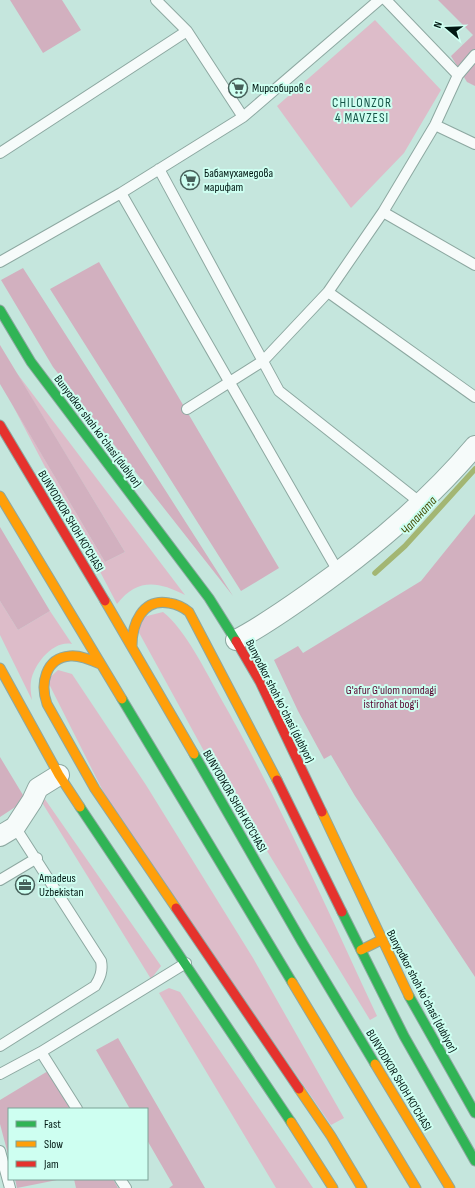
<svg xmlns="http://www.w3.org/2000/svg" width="475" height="1188" font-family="'Sofia Sans Condensed',sans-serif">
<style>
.green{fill:#ddbcc9}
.forest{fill:#d2b0bf}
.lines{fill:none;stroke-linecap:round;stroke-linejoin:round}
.stream{stroke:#a3b673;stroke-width:5.5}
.lane-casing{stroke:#8da8a1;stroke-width:12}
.street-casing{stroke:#8da8a1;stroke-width:22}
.fast-casing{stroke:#8da8a1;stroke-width:11}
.slow-casing{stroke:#8da8a1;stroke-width:11}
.jam-casing{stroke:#8da8a1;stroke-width:11}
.lane{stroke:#f6fbfa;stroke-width:10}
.street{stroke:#f6fbfa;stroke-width:20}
.fast{stroke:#30b455;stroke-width:9}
.slow{stroke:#ff9f0a;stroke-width:9}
.jam{stroke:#e5322d;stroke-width:9}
.labels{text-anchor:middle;stroke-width:4;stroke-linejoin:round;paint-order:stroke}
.poi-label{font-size:12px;fill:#011813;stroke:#cefff1;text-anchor:start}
.street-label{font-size:12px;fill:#011813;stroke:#cefff1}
.park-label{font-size:12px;fill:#590731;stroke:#cefff1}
.neighbourhood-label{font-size:13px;letter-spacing:1px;fill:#155447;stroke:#cefff1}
.water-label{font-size:13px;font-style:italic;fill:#474f08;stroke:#cefff1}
</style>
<rect width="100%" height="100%" fill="#c5e6dd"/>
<!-- green -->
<path class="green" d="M 375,20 L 441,90 L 404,153 L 351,208 L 277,106 Z
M 16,372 L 185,595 C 158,581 137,578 117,604 L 12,404 L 105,562 L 125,552 Z
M 0,601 L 18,630 L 50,611 L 72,644 C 53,640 34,664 31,681 C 30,688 31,693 32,700 L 0,635 Z
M 163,612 C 185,629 206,672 220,697 C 279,800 327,909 377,1016 L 370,1020 L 264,846 L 205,753 L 137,629 L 139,618 Z
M 58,670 L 72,674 L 146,785 L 253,958 L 344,1118 L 331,1125 L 112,809 L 47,680 Z
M 42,795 L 161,966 L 151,979 L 38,796 Z
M 169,988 L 180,992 L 313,1188 L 276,1188 L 159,993 Z"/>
<!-- forest -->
<path class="forest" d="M 10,0 L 62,0 L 81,30 L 43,53 Z
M 438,0 L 475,0 L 475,86 L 467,82 L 451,56 L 473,35 Z
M 99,262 L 279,568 L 241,591 L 50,289 Z
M 23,268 L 233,596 L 53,367 L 1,280 Z
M 0,345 L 125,552 L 105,562 L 0,384 Z
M 475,514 L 475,977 L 355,796 L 331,755 L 324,759 L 298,711 L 274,660 L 298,646 L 303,653 L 421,581 Z
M 0,527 L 50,611 L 18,630 L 0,601 Z
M 0,757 L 26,800 L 0,817 Z
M 118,1038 L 205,1188 L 169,1188 L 173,1185 L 147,1140 L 147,1109 L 130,1109 L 96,1050 Z
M 48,1071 L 71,1109 L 9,1109 L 9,1158 L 0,1124 L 0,1100 Z
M 15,1179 L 62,1179 L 17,1188 Z
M 74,1179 L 113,1179 L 118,1188 L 76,1188 Z"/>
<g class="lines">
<!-- stream -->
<path class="stream" d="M 375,573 L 405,546 L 475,469"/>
<!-- lane casing -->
<g class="lane-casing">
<path id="lane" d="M 156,0 L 187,31 L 243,117
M 386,0 L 458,75 L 475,55
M 435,125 L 475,144
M 0,153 L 187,31
M 159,169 L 279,391 L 422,504
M 121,193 L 339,573
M 383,212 L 475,265
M 0,262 L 121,193 L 243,117 L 379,0
M 328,292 L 475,397
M 187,409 L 263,361 L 328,292 L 383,212 L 435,125 L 458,75
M 0,880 L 37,858
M 0,1046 L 95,986 C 100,978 103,971 101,961 L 15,827
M 41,1052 L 77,1109
M 0,1074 L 41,1052 L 186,963
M 0,1151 L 10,1188
M 120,1179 L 126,1188"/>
</g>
<!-- street casing -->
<g class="street-casing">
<path id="street" d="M 236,640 C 261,627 284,611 308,594 C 369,551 426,504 475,446
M 0,836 L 15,827 L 32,801 L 38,788 L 59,775"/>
</g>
<!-- fast casing -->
<g class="fast-casing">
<path id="fast" d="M 0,310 L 31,362 L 209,598 L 236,641
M 122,699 L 292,982
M 194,754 L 302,942 L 375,1064
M 80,807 L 291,1122
M 342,912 L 404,1036 L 475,1161
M 409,996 L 475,1113"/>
</g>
<!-- slow casing -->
<g class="slow-casing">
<path id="slow" d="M 0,496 L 122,699
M 105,601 L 194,754
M 132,646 C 132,624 142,598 169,603 C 176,604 183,607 189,612 L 277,780
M 100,664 C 91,660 80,655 70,656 C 45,658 40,684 47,704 L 95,789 L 176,908
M 0,668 L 59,775 L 80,807
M 322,812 L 409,996
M 361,950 L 381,940
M 292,982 L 416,1188
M 375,1064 L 450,1188
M 299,1089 L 331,1136 L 362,1188
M 291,1122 L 333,1188"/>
</g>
<!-- jam casing -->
<g class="jam-casing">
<path id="jam" d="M 0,425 L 105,601
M 236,641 L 260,682 L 322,812
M 277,780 L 342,912
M 176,908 L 299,1089"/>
</g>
<!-- lane -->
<use href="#lane" class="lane"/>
<!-- street -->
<use href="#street" class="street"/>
<!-- fast -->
<use href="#fast" class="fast"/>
<!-- slow -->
<use href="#slow" class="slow"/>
<!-- jam -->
<use href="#jam" class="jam"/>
</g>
<!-- icons -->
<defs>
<g id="supermarket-ring" transform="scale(1)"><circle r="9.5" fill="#cefff1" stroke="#46605a" stroke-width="1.5"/><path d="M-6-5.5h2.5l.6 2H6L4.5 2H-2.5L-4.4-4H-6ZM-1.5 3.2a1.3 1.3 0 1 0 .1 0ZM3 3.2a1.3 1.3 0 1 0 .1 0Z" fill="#46605a"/></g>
<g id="office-ring" transform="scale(1)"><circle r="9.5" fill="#cefff1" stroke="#46605a" stroke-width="1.5"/><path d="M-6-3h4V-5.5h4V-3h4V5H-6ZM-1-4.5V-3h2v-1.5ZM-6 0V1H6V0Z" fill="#46605a"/></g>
</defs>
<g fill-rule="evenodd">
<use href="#supermarket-ring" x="238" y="88"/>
<use href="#supermarket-ring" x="190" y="180"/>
<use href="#office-ring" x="25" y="885"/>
</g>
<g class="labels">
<!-- poi labels -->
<g class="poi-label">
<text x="252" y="92">Мирсобиров с</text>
<text x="204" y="177">Бабамухамедова<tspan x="204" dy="14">марифат</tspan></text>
<text x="39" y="882">Amadeus<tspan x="39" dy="14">Uzbekistan</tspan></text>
</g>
<!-- street labels -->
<g class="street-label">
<text transform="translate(98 431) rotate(53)" y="4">Bunyodkor shoh koʻchasi (dublyor)</text>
<text transform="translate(71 521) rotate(59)" y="4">BUNYODKOR SHOH KO'CHASI</text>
<text transform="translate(280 701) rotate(63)" y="4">Bunyodkor shoh koʻchasi (dublyor)</text>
<text transform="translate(235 801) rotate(60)" y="4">BUNYODKOR SHOH KO'CHASI</text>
<text transform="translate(422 991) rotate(62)" y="4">Bunyodkor shoh koʻchasi (dublyor)</text>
<text transform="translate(399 1080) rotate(59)" y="4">BUNYODKOR SHOH KO'CHASI</text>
</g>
<!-- park labels -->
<g class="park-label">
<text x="391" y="694">G'afur G'ulom nomdagi<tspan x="391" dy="14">istirohat bog'i</tspan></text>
</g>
<!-- neighbourhood labels -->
<g class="neighbourhood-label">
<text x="362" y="107">CHILONZOR<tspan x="362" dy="15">4 MAVZESI</tspan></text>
</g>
<!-- water labels -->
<g class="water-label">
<text transform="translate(418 515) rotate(-48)" y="5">Чапаната</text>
</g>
</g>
<!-- legend -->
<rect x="8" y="1108" width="140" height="72" fill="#cefff1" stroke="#7ca398"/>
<rect x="16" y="1121" width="20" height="6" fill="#30b455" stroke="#7ca398"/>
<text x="44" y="1128" font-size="12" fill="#011813">Fast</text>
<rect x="16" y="1141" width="20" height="6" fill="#ff9f0a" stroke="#7ca398"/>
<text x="44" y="1148" font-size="12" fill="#011813">Slow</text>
<rect x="16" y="1161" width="20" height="6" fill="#e5322d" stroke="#7ca398"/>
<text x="44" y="1168" font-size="12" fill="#011813">Jam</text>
<!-- north arrow -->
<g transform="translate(447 28) rotate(289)" stroke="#cefff1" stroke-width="3" paint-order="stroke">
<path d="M0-3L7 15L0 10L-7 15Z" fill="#011813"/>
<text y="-6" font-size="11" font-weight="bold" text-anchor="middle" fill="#011813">N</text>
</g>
</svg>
